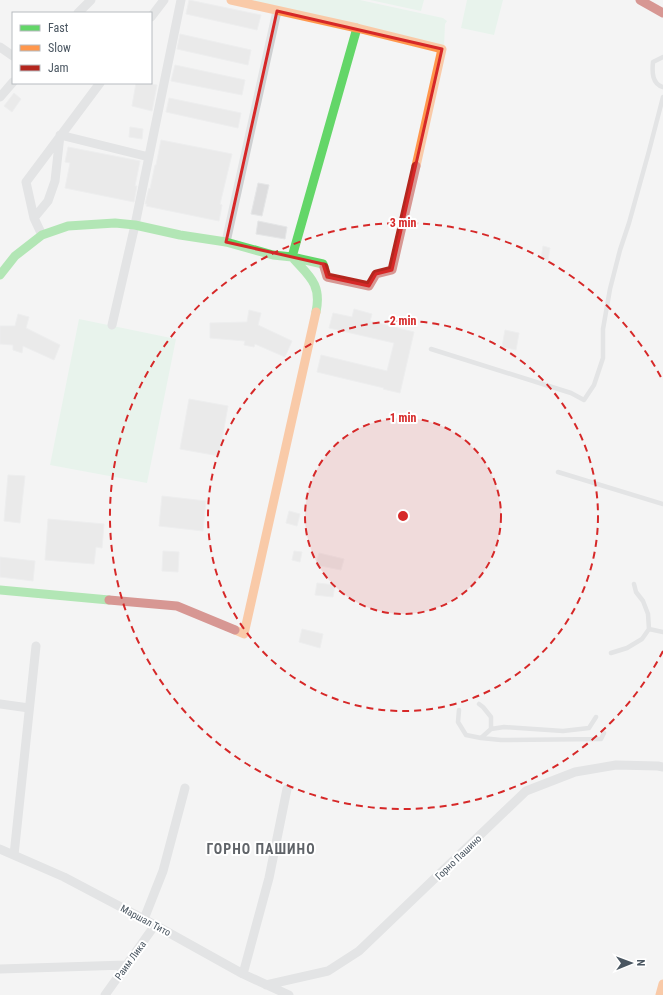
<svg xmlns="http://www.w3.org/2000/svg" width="663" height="995" font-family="'Roboto Condensed',sans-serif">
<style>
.green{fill:#d9f2e3}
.building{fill:#ddddde;stroke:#e5e6e7}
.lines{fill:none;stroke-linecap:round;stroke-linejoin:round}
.lane{stroke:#ced0d2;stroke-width:4.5}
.street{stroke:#ced0d2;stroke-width:9}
.fast{stroke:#63d668;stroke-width:9}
.slow{stroke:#ff974d;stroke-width:9}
.jam{stroke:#b3261e;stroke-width:9}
.marked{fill:none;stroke:#d62828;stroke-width:3;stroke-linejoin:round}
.ring{fill:none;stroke:#d62828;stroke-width:2;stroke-dasharray:7 5}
.labels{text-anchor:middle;stroke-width:4;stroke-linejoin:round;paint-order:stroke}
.street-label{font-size:10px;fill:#4a5661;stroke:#fff}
.district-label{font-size:14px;font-weight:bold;letter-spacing:1px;fill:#5f6368;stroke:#fff}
.centre{fill:#d62828;stroke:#fff;stroke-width:2}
.ring-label{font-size:12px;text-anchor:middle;font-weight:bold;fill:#d62828;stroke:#fff;stroke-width:4;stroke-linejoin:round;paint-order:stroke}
</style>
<rect width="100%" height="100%" fill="#f4f4f4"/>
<!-- green -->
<path class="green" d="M 243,0 L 360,0 L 443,18 L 447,21 L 445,24 L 444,48 Z
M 370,0 L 424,0 L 421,11 Z
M 467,0 L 503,0 L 494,35 L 461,28 Z
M 79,319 L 176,339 L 147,483 L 50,465 Z"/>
<!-- building -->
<path class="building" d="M 189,0 L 261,15 L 257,30 L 186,14 Z
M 180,34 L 251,50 L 248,65 L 177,49 Z
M 175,65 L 245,80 L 242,95 L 171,81 Z
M 136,83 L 146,83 L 157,85 L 152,111 L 132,106 Z
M 14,93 L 21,99 L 12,112 L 4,106 Z
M 169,98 L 241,113 L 238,128 L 166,112 Z
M 130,127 L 143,129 L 142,139 L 129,137 Z
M 161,140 L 232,154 L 220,204 L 222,205 L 219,221 L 146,206 L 147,204 L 145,204 L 149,188 L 150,189 L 155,165 L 156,165 Z
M 68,147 L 140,161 L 135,186 L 137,186 L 134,202 L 65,188 L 70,163 L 65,162 Z
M 258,183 L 269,185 L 262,216 L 251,214 Z
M 258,221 L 287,227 L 285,239 L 256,234 Z
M 543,246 L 550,248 L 548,260 L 541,258 Z
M 354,309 L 372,314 L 370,321 L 414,332 L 400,393 L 383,389 L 384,388 L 317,372 L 321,355 L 387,371 L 394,343 L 329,328 L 333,313 L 352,317 Z
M 249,310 L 261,313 L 258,325 L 292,341 L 285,357 L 255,344 L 254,347 L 244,345 L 245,341 L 210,338 L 210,323 L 247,322 Z
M 18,314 L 29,317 L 26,328 L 60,345 L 54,360 L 23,346 L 22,353 L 13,350 L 13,345 L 0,344 L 0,326 L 15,326 Z
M 505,330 L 519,333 L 516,350 L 502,347 Z
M 189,399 L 228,406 L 219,456 L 180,449 Z
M 8,475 L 25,476 L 20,523 L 4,521 Z
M 162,496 L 206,501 L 203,531 L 159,526 Z
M 289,511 L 300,514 L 297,526 L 286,523 Z
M 48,519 L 104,524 L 102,548 L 96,547 L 94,564 L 45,560 Z
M 163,551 L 179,552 L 178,572 L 162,571 Z
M 294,551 L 302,552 L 300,562 L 292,560 Z
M 319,553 L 344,559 L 341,570 L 316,565 Z
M 0,557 L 35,561 L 33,581 L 0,577 Z
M 317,583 L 335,585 L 333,597 L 315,595 Z
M 302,629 L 323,634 L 320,648 L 299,642 Z"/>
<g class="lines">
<!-- lane -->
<path class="lane" d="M 663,57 L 653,62 C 652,72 652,84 663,87
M 431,349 L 571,393 L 584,400 L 594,385 L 603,358 L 603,329 L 610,289 L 620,250 L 629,223 L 649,151 L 663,97
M 558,472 L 663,504
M 649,629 L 663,632
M 611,653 L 627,648 L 642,639 L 649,629 L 648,614 L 643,601 L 636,592 L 634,584
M 459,710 L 458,722 L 466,735 L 481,738 L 491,729 L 491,717 L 483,707 L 479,704
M 491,729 L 504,727 L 563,731 L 589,728 L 596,717
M 481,738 L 501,740 L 601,739 L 604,733"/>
<!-- street -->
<path class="street" d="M 78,13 L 91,0
M 151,17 L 164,0
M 0,47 L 13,56
M 0,97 L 13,82
M 34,218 L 48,201 L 55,181 L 60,135 L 149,157
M 42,235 L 34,218 L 26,182 L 100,83
M 226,242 L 277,11
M 112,325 L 135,225 L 181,0
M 0,704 L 29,708
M 0,849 L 64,877 L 155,925 L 243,974 L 289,995
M 14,855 L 36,646
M 144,919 L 163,871 L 185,788
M 0,969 L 126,965
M 243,974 L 269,878 L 287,789
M 266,985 L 328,971 L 359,951 L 526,791 L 575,772 L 616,765 L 658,766 L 663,767
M 105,995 L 155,925"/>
<!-- fast -->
<path class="fast" d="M 324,267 L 323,264 L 292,257 L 357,28
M 0,275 L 15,256 L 42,235 L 68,226 L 115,223 L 135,225 L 180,235 L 226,242 L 273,255 L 292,257 C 309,276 322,284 316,312
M 0,590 L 109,600"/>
<!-- slow -->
<path class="slow" d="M 231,0 L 357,28 L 442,49 L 416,166
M 235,630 L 244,634 L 316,312
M 660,995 L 663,984"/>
<!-- jam -->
<path class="jam" d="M 640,0 L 663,13
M 324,267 L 327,277 L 369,286 L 376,274 L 392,270 L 416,166
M 109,600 L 177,606 L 235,630"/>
</g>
<!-- marked area -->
<path d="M0 0H663V995H0ZM 277,11 L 442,49 L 392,270 L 376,274 L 369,286 L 327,277 L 323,264 L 226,242 Z" fill="#f4f4f4" fill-opacity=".55" fill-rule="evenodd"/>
<path class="marked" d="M 277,11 L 442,49 L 392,270 L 376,274 L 369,286 L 327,277 L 323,264 L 226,242 Z"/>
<!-- distance rings -->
<circle cx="403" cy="516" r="98" fill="#d62828" fill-opacity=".12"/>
<g class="ring">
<circle cx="403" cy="516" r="98"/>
<circle cx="403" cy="516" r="195"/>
<path d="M663 651A293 293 0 1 1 663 381"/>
</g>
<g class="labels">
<!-- street labels -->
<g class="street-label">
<text transform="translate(458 857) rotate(-44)" y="4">Горно Пашино</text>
<text transform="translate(146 920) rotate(28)" y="4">Маршал Тито</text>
<text transform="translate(130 960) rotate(-54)" y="4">Раим Лика</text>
</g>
<!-- district labels -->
<g class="district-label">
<text x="261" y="854">ГОРНО ПАШИНО</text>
</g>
</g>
<circle cx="403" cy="516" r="6" class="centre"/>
<g class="ring-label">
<text x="403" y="227">3 min</text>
<text x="403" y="325">2 min</text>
<text x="403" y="422">1 min</text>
</g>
<!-- legend -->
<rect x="12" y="12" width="140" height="72" fill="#ffffff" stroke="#b7bbc0"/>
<rect x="20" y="25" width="20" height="6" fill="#63d668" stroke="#b7bbc0"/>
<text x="48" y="32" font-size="12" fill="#4a5661">Fast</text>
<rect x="20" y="45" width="20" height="6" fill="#ff974d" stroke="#b7bbc0"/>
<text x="48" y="52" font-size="12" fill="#4a5661">Slow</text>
<rect x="20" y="65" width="20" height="6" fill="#b3261e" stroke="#b7bbc0"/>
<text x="48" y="72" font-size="12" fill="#4a5661">Jam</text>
<!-- north arrow -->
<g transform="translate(631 963) rotate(89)" stroke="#ffffff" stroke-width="3" paint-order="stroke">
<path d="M0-3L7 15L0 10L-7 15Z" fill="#4a5661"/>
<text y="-6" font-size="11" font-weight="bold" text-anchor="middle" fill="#4a5661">N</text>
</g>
</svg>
